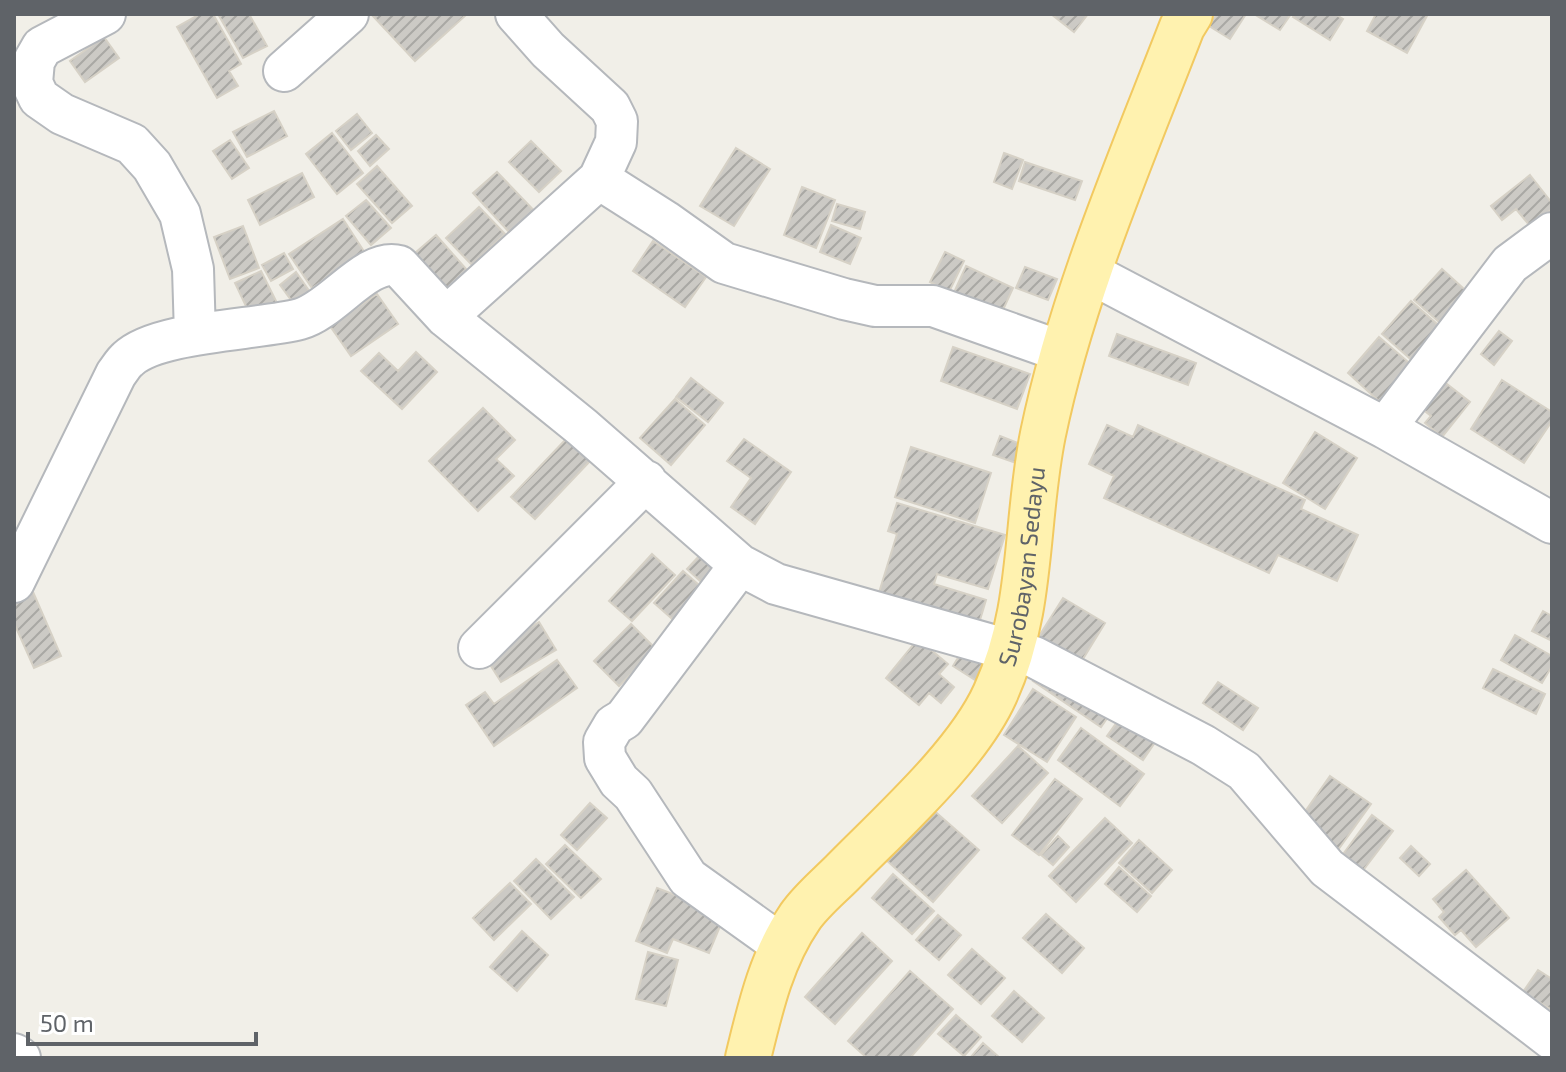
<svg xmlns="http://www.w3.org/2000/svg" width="1566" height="1072" font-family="'Exo 2',sans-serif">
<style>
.building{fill:url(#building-hatch);stroke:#d6d1c6;stroke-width:2}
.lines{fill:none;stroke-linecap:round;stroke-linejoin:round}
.minor-casing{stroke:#b5b8bc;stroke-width:44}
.major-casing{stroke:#f2c960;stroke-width:48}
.minor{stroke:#fff;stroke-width:40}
.major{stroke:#fff2af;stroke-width:44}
.labels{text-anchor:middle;stroke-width:6;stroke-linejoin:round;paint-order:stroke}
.street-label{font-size:24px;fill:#5f6368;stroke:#fff}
</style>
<defs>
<pattern id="building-hatch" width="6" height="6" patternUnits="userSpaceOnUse" patternTransform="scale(2)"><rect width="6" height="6" fill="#cccac5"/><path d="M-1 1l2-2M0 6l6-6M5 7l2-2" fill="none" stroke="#a9a8a4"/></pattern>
</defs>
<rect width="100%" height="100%" fill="#f1efe8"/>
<!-- building -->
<path class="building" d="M 200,14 L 213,14 L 241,64 L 229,71 L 238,86 L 217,98 L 177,27 Z
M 218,14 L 249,14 L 267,46 L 243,58 Z
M 371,14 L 467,14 L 415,61 Z
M 1051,14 L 1088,14 L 1074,32 Z
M 1217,14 L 1246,14 L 1230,39 L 1209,26 Z
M 1254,14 L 1291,14 L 1280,30 Z
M 1295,14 L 1335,14 L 1343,19 L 1330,40 L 1293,17 Z
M 1376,14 L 1428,14 L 1407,53 L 1367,31 Z
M 104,37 L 119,58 L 85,82 L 70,61 Z
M 274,111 L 287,136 L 247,157 L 233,132 Z
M 357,114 L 372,133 L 351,150 L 336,131 Z
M 332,133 L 363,173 L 337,194 L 306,154 Z
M 376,135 L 389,149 L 370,166 L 358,151 Z
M 230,140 L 249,168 L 232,179 L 213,151 Z
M 531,141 L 561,171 L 539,192 L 509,162 Z
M 736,148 L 770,169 L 734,226 L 700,206 Z
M 1004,153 L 1023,160 L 1012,189 L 994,182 Z
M 1025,162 L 1082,181 L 1075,200 L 1019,181 Z
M 377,166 L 412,206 L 392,223 L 357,184 Z
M 497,172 L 545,222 L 521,245 L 473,193 Z
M 302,173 L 314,197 L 260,225 L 248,200 Z
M 1530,175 L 1552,203 L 1552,209 L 1530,226 L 1516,209 L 1502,220 L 1491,206 Z
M 802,187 L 835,200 L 816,248 L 784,235 Z
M 366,200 L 391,228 L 371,245 L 346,216 Z
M 837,204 L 865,212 L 860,229 L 832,221 Z
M 479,207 L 505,234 L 472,265 L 446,238 Z
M 343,219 L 365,253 L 312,288 L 289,254 Z
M 831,225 L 861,238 L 850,264 L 820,252 Z
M 243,226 L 259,268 L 230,279 L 214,237 Z
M 436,235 L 474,278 L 447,303 L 408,259 Z
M 653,241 L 706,277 L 685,307 L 633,271 Z
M 945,252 L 964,261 L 949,292 L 930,282 Z
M 284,253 L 293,269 L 271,281 L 262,265 Z
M 966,266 L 1013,288 L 998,321 L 951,299 Z
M 1025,267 L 1057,279 L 1048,300 L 1016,288 Z
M 1442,269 L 1473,297 L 1446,328 L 1414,300 Z
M 261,271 L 280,309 L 253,321 L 235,283 Z
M 296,272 L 310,292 L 294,304 L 280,285 Z
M 377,294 L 398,324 L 351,356 L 330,326 Z
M 1411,301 L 1444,330 L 1415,363 L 1382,334 Z
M 1499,331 L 1512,341 L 1494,365 L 1481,354 Z
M 1117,334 L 1196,363 L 1188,385 L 1109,356 Z
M 1379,337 L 1414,367 L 1382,404 L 1348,373 Z
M 953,347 L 1030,374 L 1017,409 L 941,381 Z
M 416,352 L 437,372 L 402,409 L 361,371 L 379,353 L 398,371 Z
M 1438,377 L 1470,402 L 1442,437 L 1425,423 L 1431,416 L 1416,404 Z
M 691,378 L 723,403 L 708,422 L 676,397 Z
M 1502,380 L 1552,412 L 1552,421 L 1524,463 L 1471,429 Z
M 675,399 L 705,425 L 671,465 L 640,438 Z
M 483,408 L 515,440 L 496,459 L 514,476 L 478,511 L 429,461 Z
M 1107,425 L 1133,437 L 1138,425 L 1305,500 L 1301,509 L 1358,535 L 1337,581 L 1278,555 L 1269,573 L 1104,498 L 1114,476 L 1089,464 Z
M 1315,432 L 1357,458 L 1325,509 L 1283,483 Z
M 1000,436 L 1023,445 L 1016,463 L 993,455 Z
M 568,437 L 592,459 L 535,519 L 511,497 Z
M 744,439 L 791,472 L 755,524 L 731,507 L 751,478 L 727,461 Z
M 911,447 L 991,473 L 975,523 L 895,497 Z
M 897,503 L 1005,535 L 988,589 L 937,574 L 934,584 L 986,600 L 977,630 L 877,599 L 897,534 L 888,531 Z
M 702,553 L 725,574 L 710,590 L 687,569 Z
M 652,554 L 675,575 L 632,621 L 609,601 Z
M 683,571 L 707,592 L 678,624 L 654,603 Z
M 33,592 L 61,656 L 34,668 L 14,623 L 14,600 Z
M 1063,598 L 1105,623 L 1078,667 L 1036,641 Z
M 1543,611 L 1552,616 L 1552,641 L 1532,631 Z
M 539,622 L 556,650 L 501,682 L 484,655 Z
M 631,624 L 656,649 L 619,686 L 594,661 Z
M 1515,635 L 1552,656 L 1552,666 L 1542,683 L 1501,660 Z
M 918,639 L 948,664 L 939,674 L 954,687 L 941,703 L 929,693 L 919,705 L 886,678 Z
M 967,643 L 994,660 L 980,683 L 953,666 Z
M 557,660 L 577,688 L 494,746 L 466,705 L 485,692 L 494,704 Z
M 1045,665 L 1112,711 L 1101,727 L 1033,681 Z
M 1493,669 L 1545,694 L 1536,714 L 1483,688 Z
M 1218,682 L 1258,708 L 1243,730 L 1203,703 Z
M 1033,689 L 1076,717 L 1047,762 L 1004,735 Z
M 1125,711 L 1160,735 L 1143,760 L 1107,736 Z
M 1081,728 L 1144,774 L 1120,806 L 1058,760 Z
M 1018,746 L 1048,773 L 1002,823 L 972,796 Z
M 1330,776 L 1371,804 L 1335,854 L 1295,826 Z
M 1055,779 L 1082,799 L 1039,855 L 1012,835 Z
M 590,803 L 607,818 L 577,850 L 561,835 Z
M 931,808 L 979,850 L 933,902 L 885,859 Z
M 1372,815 L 1393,831 L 1358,877 L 1338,861 Z
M 1105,818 L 1132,843 L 1076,902 L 1049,876 Z
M 1058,836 L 1069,847 L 1053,865 L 1041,855 Z
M 1139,840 L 1172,870 L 1152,893 L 1119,863 Z
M 565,845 L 601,879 L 581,898 L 546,864 Z
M 1411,846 L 1430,864 L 1419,876 L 1400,858 Z
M 536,859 L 574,897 L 551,919 L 514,881 Z
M 1119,867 L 1151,896 L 1137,912 L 1105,884 Z
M 1466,870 L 1509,918 L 1476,947 L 1461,930 L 1455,935 L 1439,917 L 1444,912 L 1433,899 Z
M 893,874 L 934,911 L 912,934 L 872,898 Z
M 510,883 L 531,904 L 494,940 L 473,918 Z
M 657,888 L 725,914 L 709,953 L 673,939 L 667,953 L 636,941 Z
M 1046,914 L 1084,948 L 1062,973 L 1023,938 Z
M 938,915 L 961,935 L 939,960 L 916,940 Z
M 522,931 L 548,955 L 517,991 L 490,967 Z
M 862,933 L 892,961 L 835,1024 L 805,997 Z
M 972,949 L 1005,978 L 981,1004 L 948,975 Z
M 648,952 L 678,960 L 666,1006 L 636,999 Z
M 1538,970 L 1552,979 L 1552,1010 L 1523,992 Z
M 910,971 L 953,1009 L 910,1058 L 867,1058 L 848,1041 Z
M 1014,991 L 1044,1018 L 1022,1042 L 992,1016 Z
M 956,1015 L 981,1037 L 964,1056 L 938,1034 Z
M 983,1043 L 1000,1058 L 970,1058 Z"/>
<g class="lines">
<!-- minor casing -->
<g class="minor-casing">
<path id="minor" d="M 105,14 L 42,47 L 34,61 L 32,83 L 39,98 L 62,114 L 132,144 L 152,166 L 180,214 L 193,269 L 195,335
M 284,71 L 348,14
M 599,179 L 665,221 L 724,263 L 844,299 L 875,306 L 933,306 L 1063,352
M 1090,273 L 1385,428 L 1552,523
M 446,317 L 599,179 L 616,142 L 617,121 L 610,107 L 548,50 L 516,14
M 1385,428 L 1510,264 L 1552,233
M 740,565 L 624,719 L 614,725 L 604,742 L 605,758 L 619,781 L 633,794 L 688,878 L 783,946
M 14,582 L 116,374 C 120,369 123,363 128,359 C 157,331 258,330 300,319 C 333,310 367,257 399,266 L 446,317 L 582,427 L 740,565 L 776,584 L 1034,657 L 1203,745 L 1244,771 L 1327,868 L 1552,1039
M 479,648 L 646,481
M 14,1054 L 20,1058"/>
</g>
<!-- major casing -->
<g class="major-casing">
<g id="major">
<path id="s1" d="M 748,1058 C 760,1009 771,959 800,917 C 811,901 828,887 842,873 C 890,824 967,756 995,694 C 1034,609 1025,522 1043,434 C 1072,294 1131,159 1182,27 L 1190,14"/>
</g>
</g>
<!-- minor -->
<use href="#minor" class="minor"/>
<!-- major -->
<use href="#major" class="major"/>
</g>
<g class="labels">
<!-- street labels -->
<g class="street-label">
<text dy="8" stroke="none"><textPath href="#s1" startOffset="580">Surobayan Sedayu</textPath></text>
</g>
</g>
<!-- border -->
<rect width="1566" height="1072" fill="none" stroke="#5f6368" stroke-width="32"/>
<!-- scale -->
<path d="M28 1032v12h228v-12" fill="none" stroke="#5f6368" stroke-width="4"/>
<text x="40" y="1032" font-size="24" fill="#5f6368" stroke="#ffffff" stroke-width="6" paint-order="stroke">50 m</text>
</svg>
